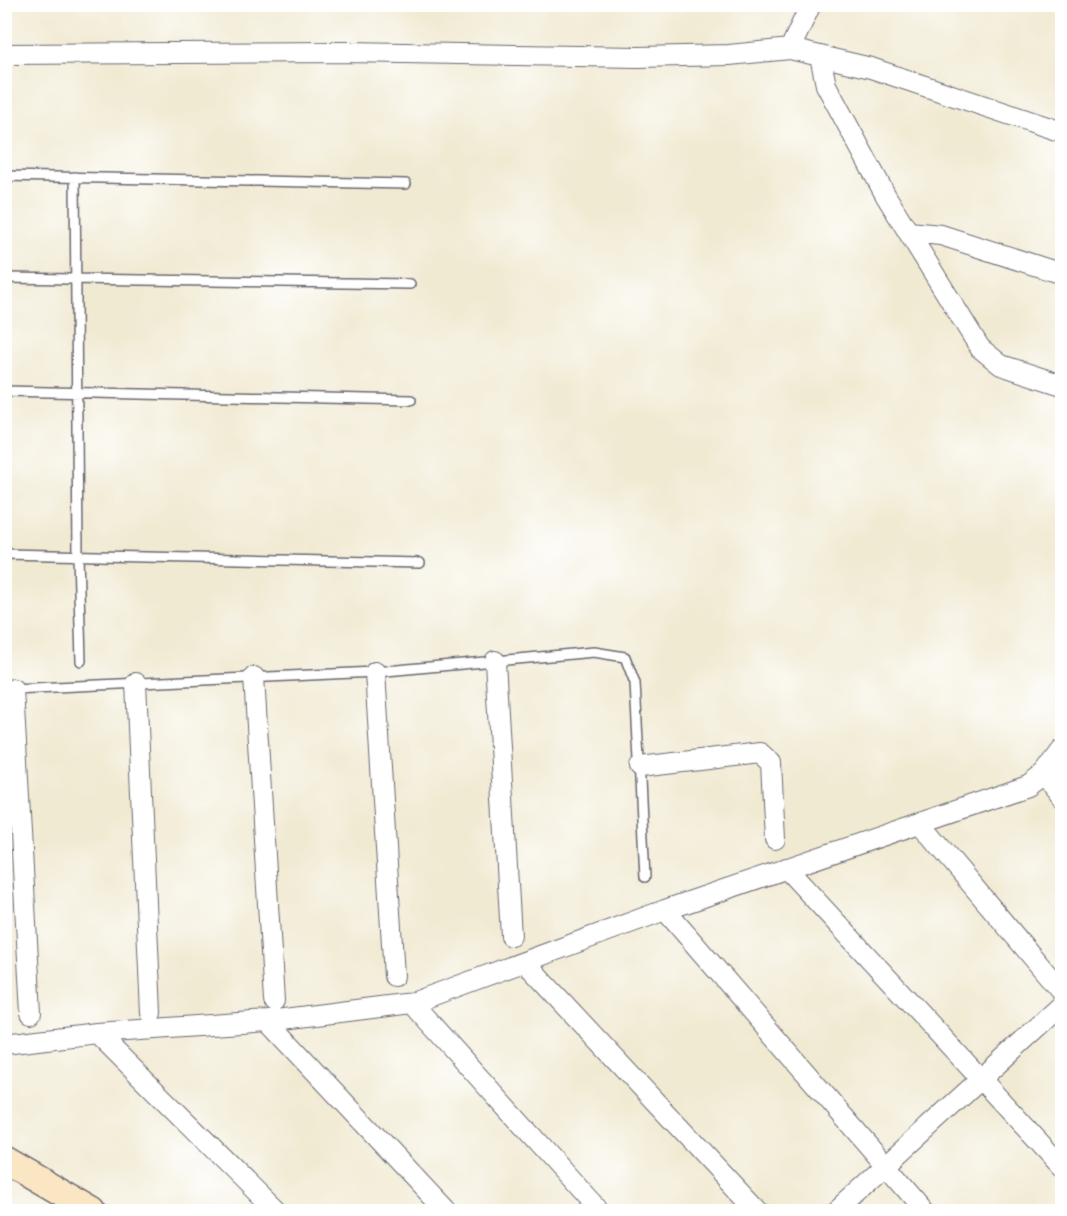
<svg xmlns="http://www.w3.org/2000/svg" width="1067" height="1216" font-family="Caveat,sans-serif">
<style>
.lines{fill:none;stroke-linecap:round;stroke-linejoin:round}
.lane-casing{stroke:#6a6870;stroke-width:12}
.street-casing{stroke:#6a6870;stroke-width:22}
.secondary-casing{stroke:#6a6870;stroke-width:30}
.lane{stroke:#fff;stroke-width:9}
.street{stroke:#fff;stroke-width:20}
.secondary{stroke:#fbe6c3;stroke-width:27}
</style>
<rect width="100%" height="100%" fill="#fff"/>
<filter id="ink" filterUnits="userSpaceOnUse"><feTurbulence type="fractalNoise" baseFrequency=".0167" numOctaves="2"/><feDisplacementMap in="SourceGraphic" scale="12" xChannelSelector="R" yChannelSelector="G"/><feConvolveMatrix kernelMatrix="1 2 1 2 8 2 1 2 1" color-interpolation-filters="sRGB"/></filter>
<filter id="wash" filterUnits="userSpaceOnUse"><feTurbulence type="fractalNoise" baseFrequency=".008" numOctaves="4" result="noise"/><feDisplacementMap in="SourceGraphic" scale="24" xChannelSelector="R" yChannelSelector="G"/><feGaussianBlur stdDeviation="1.35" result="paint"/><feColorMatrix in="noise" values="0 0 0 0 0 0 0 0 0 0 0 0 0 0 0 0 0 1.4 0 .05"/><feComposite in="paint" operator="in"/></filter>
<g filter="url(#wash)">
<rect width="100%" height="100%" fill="#f1ead3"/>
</g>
<g filter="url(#ink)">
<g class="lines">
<!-- lane casing -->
<g class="lane-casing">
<path id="lane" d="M 4,176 L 406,184
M 75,177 L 78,555 L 81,661
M 4,278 L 410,284
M 4,391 L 411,400
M 4,554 L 420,563
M 13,689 L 375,672 L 594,652 L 625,657 L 635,683 L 645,877"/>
</g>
<!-- street casing -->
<g class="street-casing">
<path id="street" d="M 790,49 L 811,4
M 4,54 L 347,52 L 638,57 L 729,55 L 790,49 L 871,68 L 1062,132
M 820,56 L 826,85 L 886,196 L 980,348 L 1001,365 L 1062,385
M 909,232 L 941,235 L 1062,274
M 495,661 L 511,936
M 375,672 L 394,976
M 254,677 L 274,1001
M 136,683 L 151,1013
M 13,689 L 31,1013
M 640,767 L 760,753 L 771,763 L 775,839
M 1044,774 L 1062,797
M 920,823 L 1062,992
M 786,868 L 1062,1167
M 665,910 L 926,1212
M 525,962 L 758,1212
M 412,1003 L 600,1212
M 268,1021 L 447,1212
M 97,1033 L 277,1212
M 4,1044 L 97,1033 L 268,1021 L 412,1003 L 665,910 L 1028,786 L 1044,774 L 1062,750
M 835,1212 L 1062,1005"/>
</g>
<!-- secondary casing -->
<g class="secondary-casing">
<path id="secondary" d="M 4,1160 L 93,1212"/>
</g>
<!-- lane -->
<use href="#lane" class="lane"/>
<!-- street -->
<use href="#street" class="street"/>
<!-- secondary -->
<use href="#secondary" class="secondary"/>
</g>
</g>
<!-- margin -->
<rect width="1067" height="1216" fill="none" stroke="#fff" stroke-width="24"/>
</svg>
